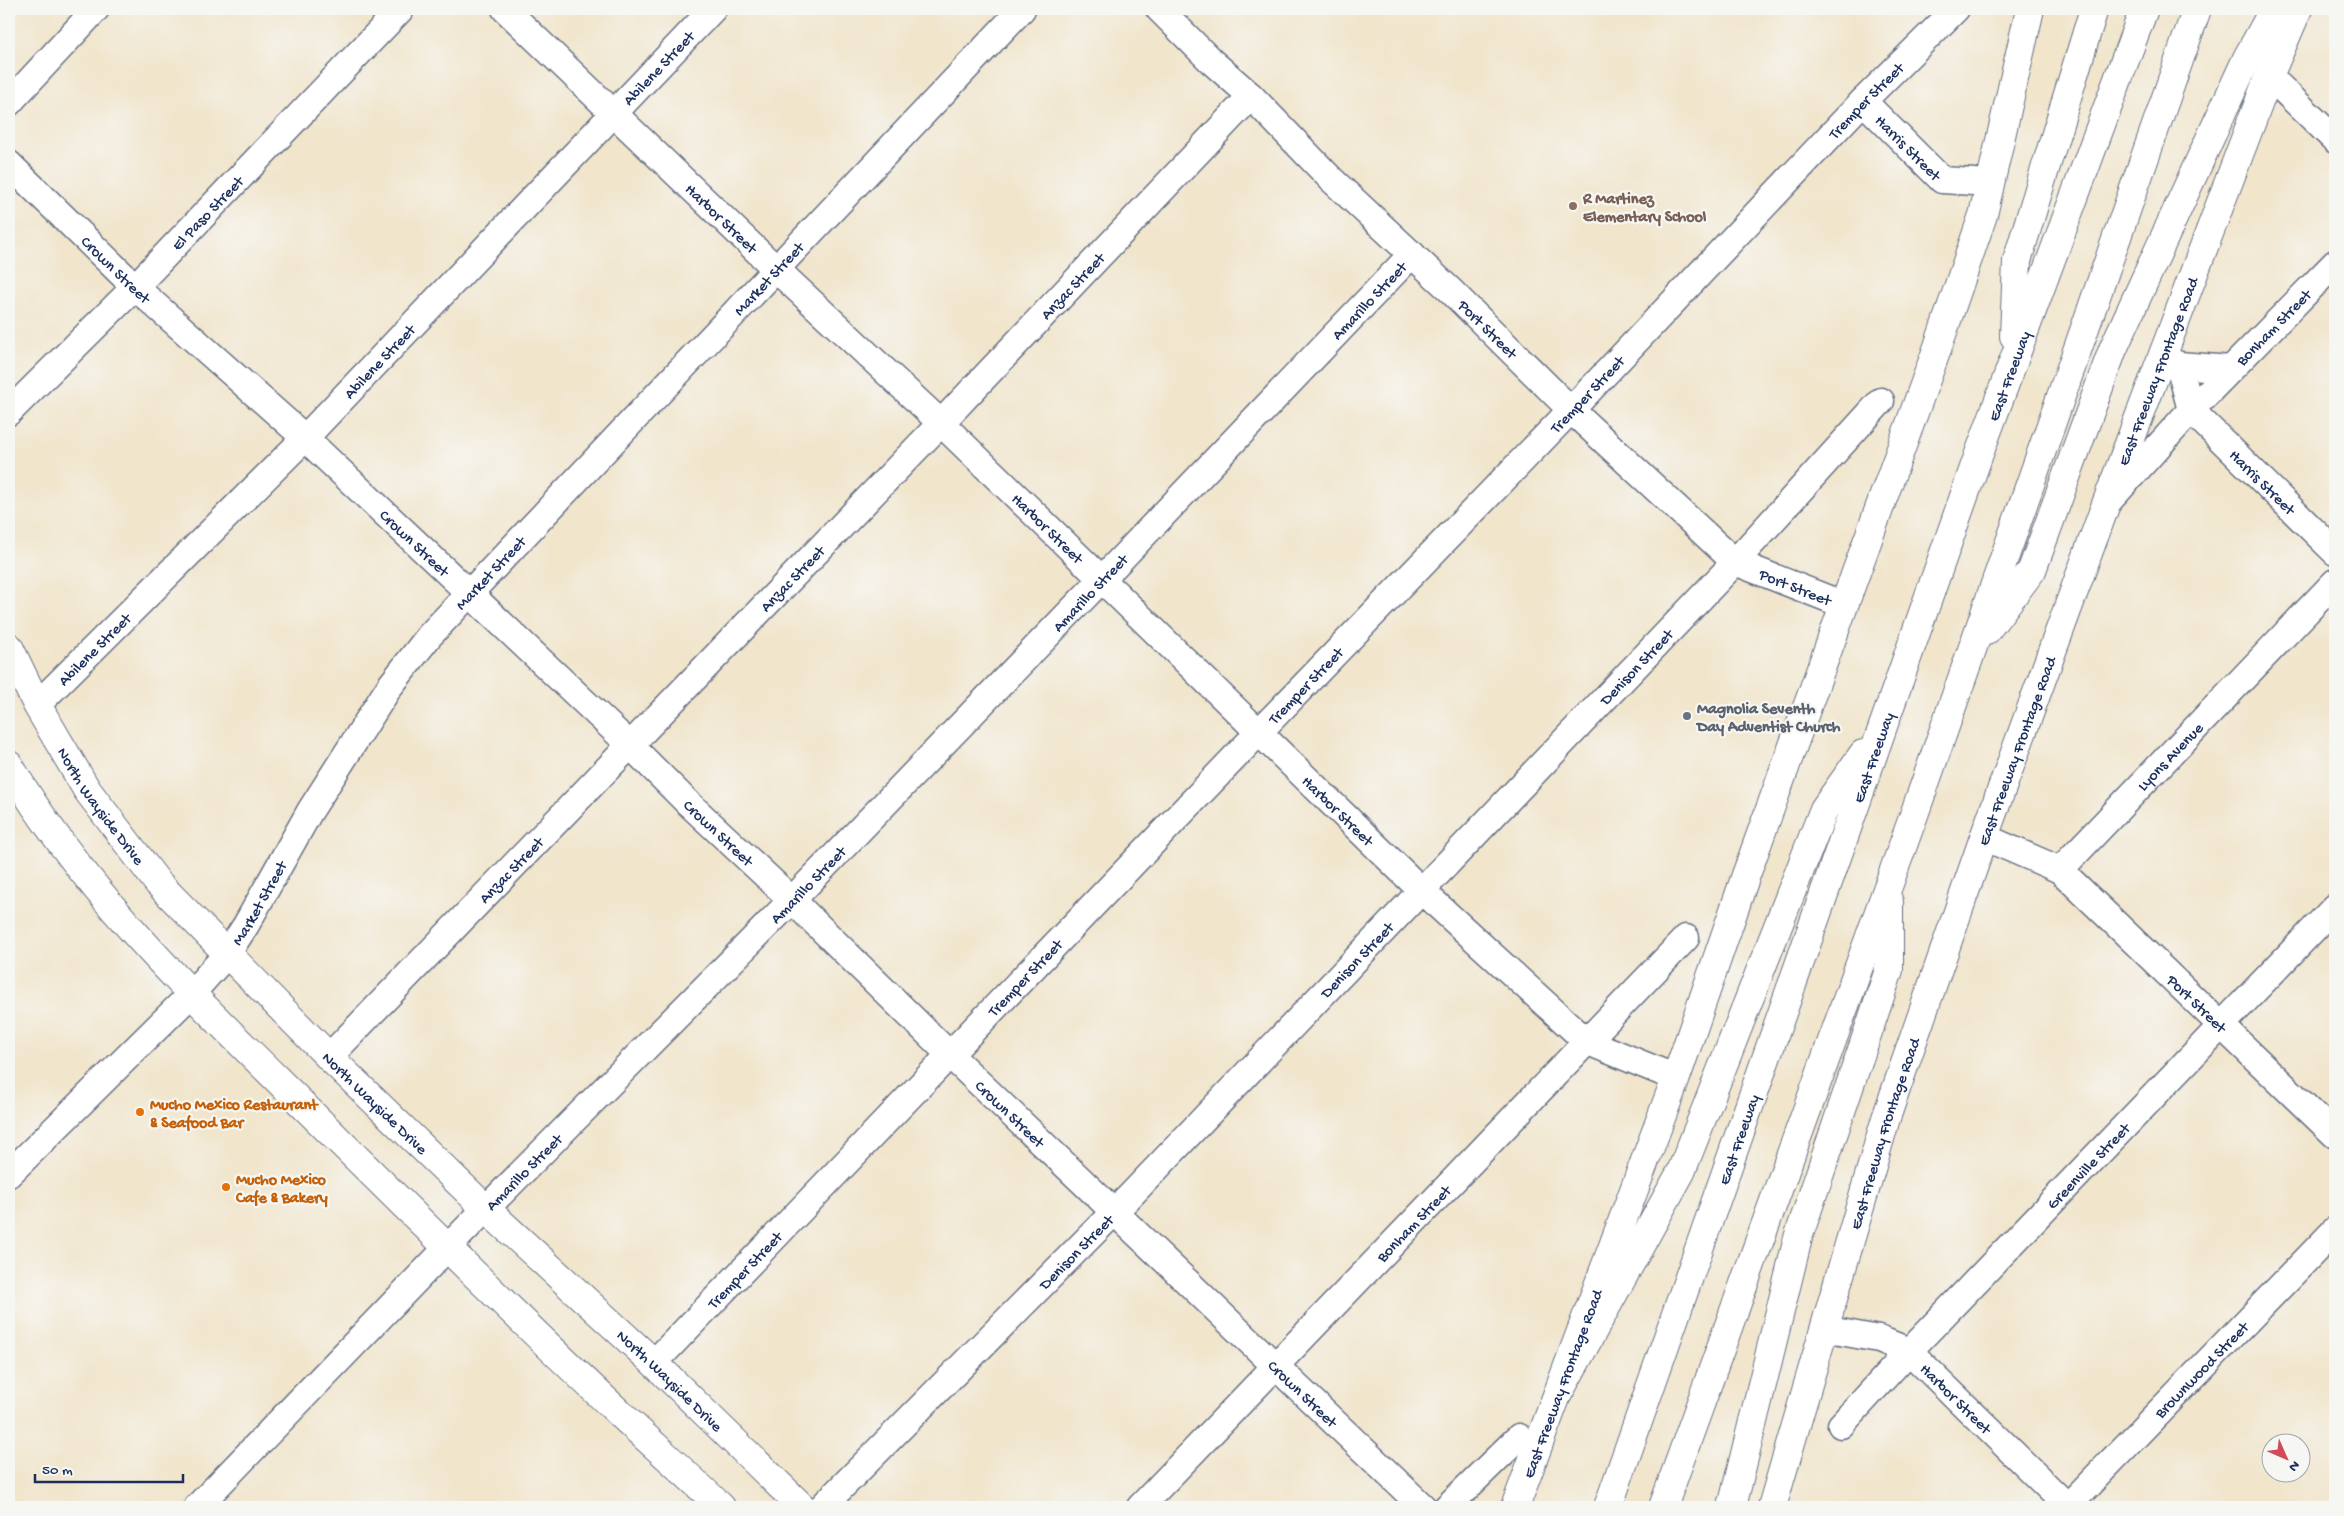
<svg xmlns="http://www.w3.org/2000/svg" width="2344" height="1516" font-family="'Gochi Hand',sans-serif">
<style>
.lines{fill:none;stroke-linecap:round;stroke-linejoin:round}
.minor-casing{stroke:#666f84;stroke-width:29}
.major-casing{stroke:#666f84;stroke-width:30}
.highway-casing{stroke:#666f84;stroke-width:30}
.minor{stroke:#fff;stroke-width:26}
.major{stroke:#fff;stroke-width:28}
.highway{stroke:#fff;stroke-width:28}
.education-dot{fill:#8d6e63;stroke:#f6f6f2;stroke-width:2}
.worship-dot{fill:#6b7280;stroke:#f6f6f2;stroke-width:2}
.food-dot{fill:#e8710a;stroke:#f6f6f2;stroke-width:2}
.labels{text-anchor:middle;stroke-width:4.5;stroke-linejoin:round;paint-order:stroke}
.street-label{font-size:16px;fill:#1b2f5e;stroke:#f6f6f2}
.education-label{font-size:16px;font-weight:bold;fill:#785e54;stroke:#f6f6f2;text-anchor:start}
.worship-label{font-size:16px;font-weight:bold;fill:#5b616d;stroke:#f6f6f2;text-anchor:start}
.food-label{font-size:16px;font-weight:bold;fill:#c56008;stroke:#f6f6f2;text-anchor:start}
</style>
<rect width="100%" height="100%" fill="#f6f6f2"/>
<filter id="ink" filterUnits="userSpaceOnUse"><feTurbulence type="fractalNoise" baseFrequency=".02" numOctaves="2"/><feDisplacementMap in="SourceGraphic" scale="10" xChannelSelector="R" yChannelSelector="G"/><feConvolveMatrix kernelMatrix="1 2 1 2 8 2 1 2 1" color-interpolation-filters="sRGB"/></filter>
<filter id="wash" filterUnits="userSpaceOnUse"><feTurbulence type="fractalNoise" baseFrequency=".0096" numOctaves="4" result="noise"/><feDisplacementMap in="SourceGraphic" scale="20" xChannelSelector="R" yChannelSelector="G"/><feGaussianBlur stdDeviation="1.12" result="paint"/><feColorMatrix in="noise" values="0 0 0 0 0 0 0 0 0 0 0 0 0 0 0 0 0 1.4 0 .05"/><feComposite in="paint" operator="in"/></filter>
<g filter="url(#wash)">
<rect width="100%" height="100%" fill="#f1e5cc"/>
</g>
<g filter="url(#ink)">
<g class="lines">
<!-- minor casing -->
<g class="minor-casing">
<g id="minor">
<path id="s1" d="M 505,9 L 777,270 L 941,423 L 1422,891 L 1586,1041 L 1676,1078"/>
<path id="s2" d="M 1159,9 L 1211,61 L 1251,96 L 1331,179 L 1450,290 L 1571,410 L 1735,562 L 1844,605"/>
<path d="M 2269,76 L 2335,140"/>
<path id="s3" d="M 1863,101 L 1942,180 L 1990,183"/>
<path d="M 9,103 L 96,9"/>
<path id="s4" d="M 9,164 L 135,287 L 305,438 L 630,745 L 687,802 L 792,900 L 950,1055 L 1423,1507"/>
<path d="M 2163,358 L 2179,365 L 2231,369"/>
<path id="s5" d="M 2179,365 L 2191,410 L 2335,552"/>
<path id="s6" d="M 9,412 L 135,287 L 401,9"/>
<path id="s7" d="M 2107,503 L 2191,410 L 2335,263"/>
<path id="s8" d="M 37,705 L 305,438 L 713,9"/>
<path id="s9" d="M 1984,837 L 2060,870 L 2335,1135"/>
<path id="s10" d="M 2060,870 L 2335,582"/>
<path id="s11" d="M 329,1057 L 941,423 L 1251,96"/>
<path id="s12" d="M 9,1174 L 191,994 L 227,954 L 246,925 L 310,811 L 390,686 L 430,635 L 1022,9"/>
<path id="s13" d="M 1824,1329 L 1879,1339 L 1909,1351 L 2068,1507"/>
<path id="s14" d="M 654,1363 L 1259,732 L 1571,410 L 1863,101 L 1956,9"/>
<path id="s15" d="M 1841,1425 L 1909,1351 L 2335,907"/>
<path id="s16" d="M 197,1507 L 447,1248 L 792,900 L 1101,580 L 1412,254"/>
<path id="s17" d="M 822,1507 L 1131,1195 L 1735,562 L 1881,401"/>
<path id="s18" d="M 1140,1507 L 1686,938"/>
<path d="M 1447,1507 L 1519,1437"/>
<path id="s19" d="M 2067,1507 L 2335,1230"/>
</g>
</g>
<!-- major casing -->
<g class="major-casing">
<g id="major">
<path id="s20" d="M 9,647 L 37,705 L 87,790 L 158,883 L 329,1057 L 486,1209 L 654,1363 L 802,1507"/>
<path d="M 9,765 C 85,894 197,1000 303,1105 C 406,1207 509,1310 615,1409 C 650,1442 687,1474 721,1507"/>
<path id="s21" d="M 1515,1507 L 1676,1078 L 1746,875 L 1935,355 L 1983,215 L 2030,9"/>
<path id="s22" d="M 1772,1507 L 1886,1118 L 1984,837 L 2106,504 L 2269,76 L 2298,9"/>
</g>
</g>
<!-- highway casing -->
<g class="highway-casing">
<g id="highway">
<path d="M 2014,336 L 2017,261 L 2094,9"/>
<path d="M 1986,631 L 2032,570 L 2113,349 L 2247,58 L 2274,9"/>
<path d="M 1558,1394 L 1681,1172 L 1824,809 L 1863,754"/>
<path id="s23" d="M 1608,1507 L 1980,451 L 2144,9"/>
<path d="M 1663,1507 L 1915,812 L 2197,9"/>
<path d="M 1732,1507 L 1798,1238 L 1889,970 L 1889,902"/>
</g>
</g>
<!-- minor -->
<use href="#minor" class="minor"/>
<!-- major -->
<use href="#major" class="major"/>
<!-- highway -->
<use href="#highway" class="highway"/>
</g>
</g>
<!-- markers -->
<circle class="education-dot" cx="1573" cy="206" r="5"/>
<circle class="worship-dot" cx="1687" cy="716" r="5"/>
<g class="food-dot">
<circle cx="140" cy="1112" r="5"/>
<circle cx="226" cy="1187" r="5"/>
</g>
<g class="labels">
<!-- street labels -->
<g class="street-label">
<text dy="6" stroke="none"><textPath href="#s8" startOffset="890">Abilene Street</textPath></text>
<text dy="6" stroke="none"><textPath href="#s14" startOffset="1750">Tremper Street</textPath></text>
<text dy="6" stroke="none"><textPath href="#s3" startOffset="65">Harris Street</textPath></text>
<text dy="6" stroke="none"><textPath href="#s6" startOffset="281">El Paso Street</textPath></text>
<text dy="6" stroke="none"><textPath href="#s1" startOffset="301">Harbor Street</textPath></text>
<text dy="6" stroke="none"><textPath href="#s4" startOffset="150">Crown Street</textPath></text>
<text dy="6" stroke="none"><textPath href="#s12" startOffset="1180">Market Street</textPath></text>
<text dy="6" stroke="none"><textPath href="#s11" startOffset="1071">Anzac Street</textPath></text>
<text dy="6" stroke="none"><textPath href="#s16" startOffset="1682">Amarillo Street</textPath></text>
<text dy="6" stroke="none"><textPath href="#s7" startOffset="242">Bonham Street</textPath></text>
<text dy="6" stroke="none"><textPath href="#s2" startOffset="459">Port Street</textPath></text>
<text dy="6" stroke="none"><textPath href="#s8" startOffset="485">Abilene Street</textPath></text>
<text dy="6" stroke="none"><textPath href="#s22" startOffset="1200">East Freeway Frontage Road</textPath></text>
<text dy="6" stroke="none"><textPath href="#s23" startOffset="1200">East Freeway</textPath></text>
<text dy="6" stroke="none"><textPath href="#s14" startOffset="1345">Tremper Street</textPath></text>
<text dy="6" stroke="none"><textPath href="#s5" startOffset="148">Harris Street</textPath></text>
<text dy="6" stroke="none"><textPath href="#s1" startOffset="751">Harbor Street</textPath></text>
<text dy="6" stroke="none"><textPath href="#s4" startOffset="555">Crown Street</textPath></text>
<text dy="6" stroke="none"><textPath href="#s12" startOffset="775">Market Street</textPath></text>
<text dy="6" stroke="none"><textPath href="#s11" startOffset="666">Anzac Street</textPath></text>
<text dy="6" stroke="none"><textPath href="#s2" startOffset="864">Port Street</textPath></text>
<text dy="6" stroke="none"><textPath href="#s16" startOffset="1278">Amarillo Street</textPath></text>
<text dy="6" stroke="none"><textPath href="#s8" startOffset="80">Abilene Street</textPath></text>
<text dy="6" stroke="none"><textPath href="#s17" startOffset="1170">Denison Street</textPath></text>
<text dy="6" stroke="none"><textPath href="#s14" startOffset="940">Tremper Street</textPath></text>
<text dy="6" stroke="none"><textPath href="#s22" startOffset="795">East Freeway Frontage Road</textPath></text>
<text dy="6" stroke="none"><textPath href="#s23" startOffset="795">East Freeway</textPath></text>
<text dy="6" stroke="none"><textPath href="#s10" startOffset="158">Lyons Avenue</textPath></text>
<text dy="6" stroke="none"><textPath href="#s20" startOffset="184">North Wayside Drive</textPath></text>
<text dy="6" stroke="none"><textPath href="#s1" startOffset="1156">Harbor Street</textPath></text>
<text dy="6" stroke="none"><textPath href="#s4" startOffset="975">Crown Street</textPath></text>
<text dy="6" stroke="none"><textPath href="#s11" startOffset="261">Anzac Street</textPath></text>
<text dy="6" stroke="none"><textPath href="#s16" startOffset="872">Amarillo Street</textPath></text>
<text dy="6" stroke="none"><textPath href="#s12" startOffset="370">Market Street</textPath></text>
<text dy="6" stroke="none"><textPath href="#s17" startOffset="765">Denison Street</textPath></text>
<text dy="6" stroke="none"><textPath href="#s14" startOffset="535">Tremper Street</textPath></text>
<text dy="6" stroke="none"><textPath href="#s9" startOffset="274">Port Street</textPath></text>
<text dy="6" stroke="none"><textPath href="#s20" startOffset="589">North Wayside Drive</textPath></text>
<text dy="6" stroke="none"><textPath href="#s4" startOffset="1380">Crown Street</textPath></text>
<text dy="6" stroke="none"><textPath href="#s22" startOffset="390">East Freeway Frontage Road</textPath></text>
<text dy="6" stroke="none"><textPath href="#s23" startOffset="390">East Freeway</textPath></text>
<text dy="6" stroke="none"><textPath href="#s15" startOffset="358">Greenville Street</textPath></text>
<text dy="6" stroke="none"><textPath href="#s16" startOffset="468">Amarillo Street</textPath></text>
<text dy="6" stroke="none"><textPath href="#s18" startOffset="394">Bonham Street</textPath></text>
<text dy="6" stroke="none"><textPath href="#s17" startOffset="360">Denison Street</textPath></text>
<text dy="6" stroke="none"><textPath href="#s14" startOffset="130">Tremper Street</textPath></text>
<text dy="6" stroke="none"><textPath href="#s19" startOffset="192">Brownwood Street</textPath></text>
<text dy="6" stroke="none"><textPath href="#s20" startOffset="994">North Wayside Drive</textPath></text>
<text dy="6" stroke="none"><textPath href="#s21" startOffset="132">East Freeway Frontage Road</textPath></text>
<text dy="6" stroke="none"><textPath href="#s4" startOffset="1785">Crown Street</textPath></text>
<text dy="6" stroke="none"><textPath href="#s13" startOffset="155">Harbor Street</textPath></text>
</g>
<!-- education labels -->
<g class="education-label">
<text x="1583" y="203">R Martinez<tspan x="1583" dy="18">Elementary School</tspan></text>
</g>
<!-- worship labels -->
<g class="worship-label">
<text x="1697" y="713">Magnolia Seventh<tspan x="1697" dy="18">Day Adventist Church</tspan></text>
</g>
<!-- food labels -->
<g class="food-label">
<text x="150" y="1109">Mucho Mexico Restaurant<tspan x="150" dy="18">&amp; Seafood Bar</tspan></text>
<text x="236" y="1184">Mucho Mexico<tspan x="236" dy="18">Cafe &amp; Bakery</tspan></text>
</g>
</g>
<!-- margin -->
<rect width="2344" height="1516" fill="none" stroke="#f6f6f2" stroke-width="30"/>
<!-- north arrow -->
<g transform="translate(2286 1458) rotate(135)"><circle r="24" fill="#f6f6f2" stroke="#9ea6b7"/>
<path d="M0-4L9 19L0 12L-9 19Z" fill="#d1495b"/>
<text y="-8" font-size="14" font-weight="bold" text-anchor="middle" fill="#1b2f5e">N</text>
</g>
<!-- scale -->
<path d="M35 1474v8h148v-8" fill="none" stroke="#1b2f5e" stroke-width="2.5"/>
<text x="42" y="1474" font-size="15" fill="#1b2f5e" stroke="#f6f6f2" stroke-width="4" paint-order="stroke">50 m</text>
</svg>
